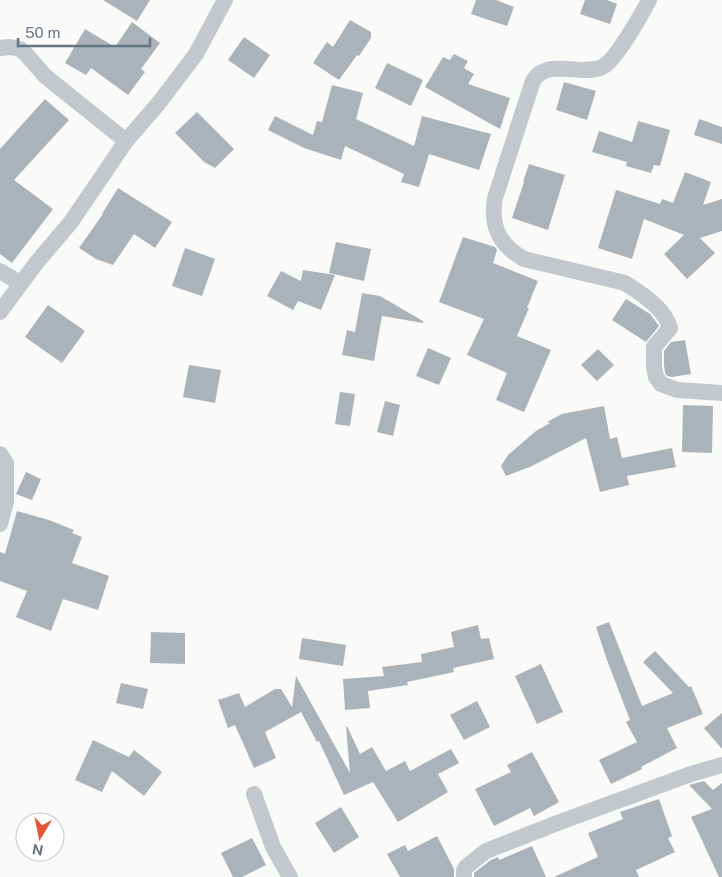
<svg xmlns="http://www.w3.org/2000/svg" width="722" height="877" font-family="'Public Sans',sans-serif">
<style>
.building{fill:#aab3b9}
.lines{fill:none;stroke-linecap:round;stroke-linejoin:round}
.minor{stroke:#c3c8cc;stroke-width:16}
</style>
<rect width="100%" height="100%" fill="#fafaf8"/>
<!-- building -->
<path class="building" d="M 103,0 L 150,0 L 137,21 Z
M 476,0 L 496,0 L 514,7 L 507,26 L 471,14 Z
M 585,0 L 607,0 L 617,4 L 610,24 L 580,14 Z
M 350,20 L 371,32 L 371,38 L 359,56 L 357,55 L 339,80 L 313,63 L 327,42 L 333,47 Z
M 132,22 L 160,43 L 141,69 L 145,72 L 128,95 L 91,68 L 86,75 L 65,63 L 85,29 L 115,47 Z
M 244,37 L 270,55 L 254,78 L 228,60 Z
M 454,54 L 468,61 L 464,68 L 474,74 L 468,84 L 510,98 L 500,129 L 425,87 L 443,57 L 450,60 Z
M 387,63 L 423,80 L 411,106 L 375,88 Z
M 564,82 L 596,91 L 587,120 L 556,110 Z
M 332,85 L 363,93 L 356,119 L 414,146 L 422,116 L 491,134 L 479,170 L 429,154 L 419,187 L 401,182 L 404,174 L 345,146 L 341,160 L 304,148 L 268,130 L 275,116 L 313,135 L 317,121 L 322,122 Z
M 45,99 L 69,120 L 14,180 L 53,209 L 12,263 L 0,254 L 0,149 Z
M 197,112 L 234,149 L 215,168 L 204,162 L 175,133 Z
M 699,119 L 722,127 L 722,144 L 694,135 Z
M 638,121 L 670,130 L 660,166 L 654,165 L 651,173 L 626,166 L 627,162 L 592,152 L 599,131 L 632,142 Z
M 529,164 L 565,175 L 548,230 L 512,218 L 524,182 L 523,182 Z
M 685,172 L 711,182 L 703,205 L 722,199 L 722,231 L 700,238 L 715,253 L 687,279 L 664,254 L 684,235 L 644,219 L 632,259 L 598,248 L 616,190 L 660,204 L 662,199 L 673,203 Z
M 118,188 L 172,222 L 155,248 L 134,234 L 113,265 L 96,259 L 79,248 L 103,214 L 102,214 Z
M 463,237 L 495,247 L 497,250 L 493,263 L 538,281 L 527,308 L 529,308 L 517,336 L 551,350 L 524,412 L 496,400 L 507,373 L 467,355 L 484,319 L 439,302 Z
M 336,242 L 371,249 L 364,281 L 329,273 Z
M 185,248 L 215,259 L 202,296 L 172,286 Z
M 303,270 L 335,275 L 321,310 L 298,301 L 293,310 L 267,296 L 281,271 L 301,281 Z
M 362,293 L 380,296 L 423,321 L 423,323 L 382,316 L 374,361 L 342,355 L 347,330 L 355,332 Z
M 626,299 L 650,314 L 659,326 L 646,342 L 612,320 Z
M 48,305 L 85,331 L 62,363 L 25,337 Z
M 685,340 L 691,374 L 672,377 L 667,376 L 665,373 L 664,365 L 664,351 L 671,342 Z
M 428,348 L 451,358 L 439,385 L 416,376 Z
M 598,349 L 614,365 L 597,381 L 581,365 Z
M 189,365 L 221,370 L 215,403 L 183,397 Z
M 340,392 L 355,394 L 350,426 L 335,424 Z
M 385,401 L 400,405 L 393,436 L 377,432 Z
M 683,405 L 713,406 L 712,453 L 682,452 Z
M 604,406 L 610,439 L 617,437 L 622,458 L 672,448 L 676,467 L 627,476 L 629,485 L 600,492 L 586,438 L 532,466 L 506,476 L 501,466 L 508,455 L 536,431 L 550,423 L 547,422 L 562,414 Z
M 26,472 L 41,479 L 32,500 L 16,494 Z
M 17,511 L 49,520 L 74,530 L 72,533 L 82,537 L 72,563 L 109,576 L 98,610 L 63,599 L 51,631 L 16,617 L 27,591 L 0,581 L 0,552 L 5,554 Z
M 609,622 L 642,706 L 673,693 L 643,662 L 655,651 L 689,687 L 691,686 L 703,714 L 667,728 L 677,748 L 641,767 L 642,769 L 611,784 L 599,760 L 637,742 L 626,722 L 630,720 L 607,660 L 596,627 Z
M 478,625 L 481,639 L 489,638 L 494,659 L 453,668 L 454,672 L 407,682 L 408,685 L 368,691 L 370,708 L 345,710 L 343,679 L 384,676 L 382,667 L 422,662 L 421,654 L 454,647 L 451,632 Z
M 151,632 L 185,633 L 185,664 L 150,663 Z
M 302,638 L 346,645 L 343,666 L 299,659 Z
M 541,664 L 563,712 L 537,724 L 515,676 Z
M 296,676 L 350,773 L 346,727 L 347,726 L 360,754 L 372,747 L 386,771 L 405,761 L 410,771 L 451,749 L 459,763 L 438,774 L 448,792 L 398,822 L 373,782 L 344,795 L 319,741 L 317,742 L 301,712 L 265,732 L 276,758 L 254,768 L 235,725 L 228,728 L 218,700 L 239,693 L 245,707 L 275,689 L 281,689 L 292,707 Z
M 121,683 L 148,689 L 143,709 L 116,703 Z
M 477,701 L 490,727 L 464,740 L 450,715 Z
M 722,713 L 722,749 L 704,728 Z
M 93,740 L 129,757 L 134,750 L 162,772 L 144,796 L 112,771 L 102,792 L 75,780 Z
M 532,752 L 559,802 L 534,816 L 530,808 L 494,826 L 475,789 L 511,772 L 507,765 Z
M 704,781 L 713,790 L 722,783 L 722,877 L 719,877 L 691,817 L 712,809 L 689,785 Z
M 659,799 L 672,836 L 668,838 L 675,852 L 636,870 L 639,877 L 554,877 L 598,857 L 588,833 L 623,819 L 620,812 Z
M 341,807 L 359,837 L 334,853 L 315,823 Z
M 437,836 L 454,869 L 454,877 L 400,877 L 387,854 L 405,845 L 408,851 Z
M 252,838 L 266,865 L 242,877 L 233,877 L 221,853 Z
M 532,846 L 546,877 L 474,877 L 474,873 L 491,860 L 498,857 L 499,860 Z"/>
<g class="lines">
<!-- minor -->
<path class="minor" d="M 649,0 C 642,14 616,59 604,66 C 598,70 589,70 582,70 C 565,69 543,64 533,81 C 531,86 530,91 528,96 L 495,198 C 490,226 499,245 524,259 L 625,283 C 639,292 656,303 665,317 C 667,320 669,324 670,328 L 654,347 L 654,366 L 656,377 L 661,384 L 677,390 L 722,393
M 0,48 L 10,47 L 20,49 L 26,54 L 45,76 L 126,141
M 0,271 L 20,283
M 0,312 L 37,262 L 71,222 L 126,141 L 158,104 L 196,54 L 225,0
M 0,454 L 6,463 L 6,502 L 0,524
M 254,794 L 273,847 L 290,877
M 464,877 L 464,871 L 466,867 L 486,851 L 560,822 L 691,774 L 722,765"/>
</g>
<!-- north arrow -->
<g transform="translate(40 837) rotate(190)"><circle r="24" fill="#ffffff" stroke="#c1c8cd"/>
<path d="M0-4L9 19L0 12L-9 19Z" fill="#e4572e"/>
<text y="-8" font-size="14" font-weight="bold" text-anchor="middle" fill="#657683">N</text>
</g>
<!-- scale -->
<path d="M18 38v8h132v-8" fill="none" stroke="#657683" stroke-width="2.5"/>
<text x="25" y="38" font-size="15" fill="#657683" stroke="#ffffff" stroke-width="4" paint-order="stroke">50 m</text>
</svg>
